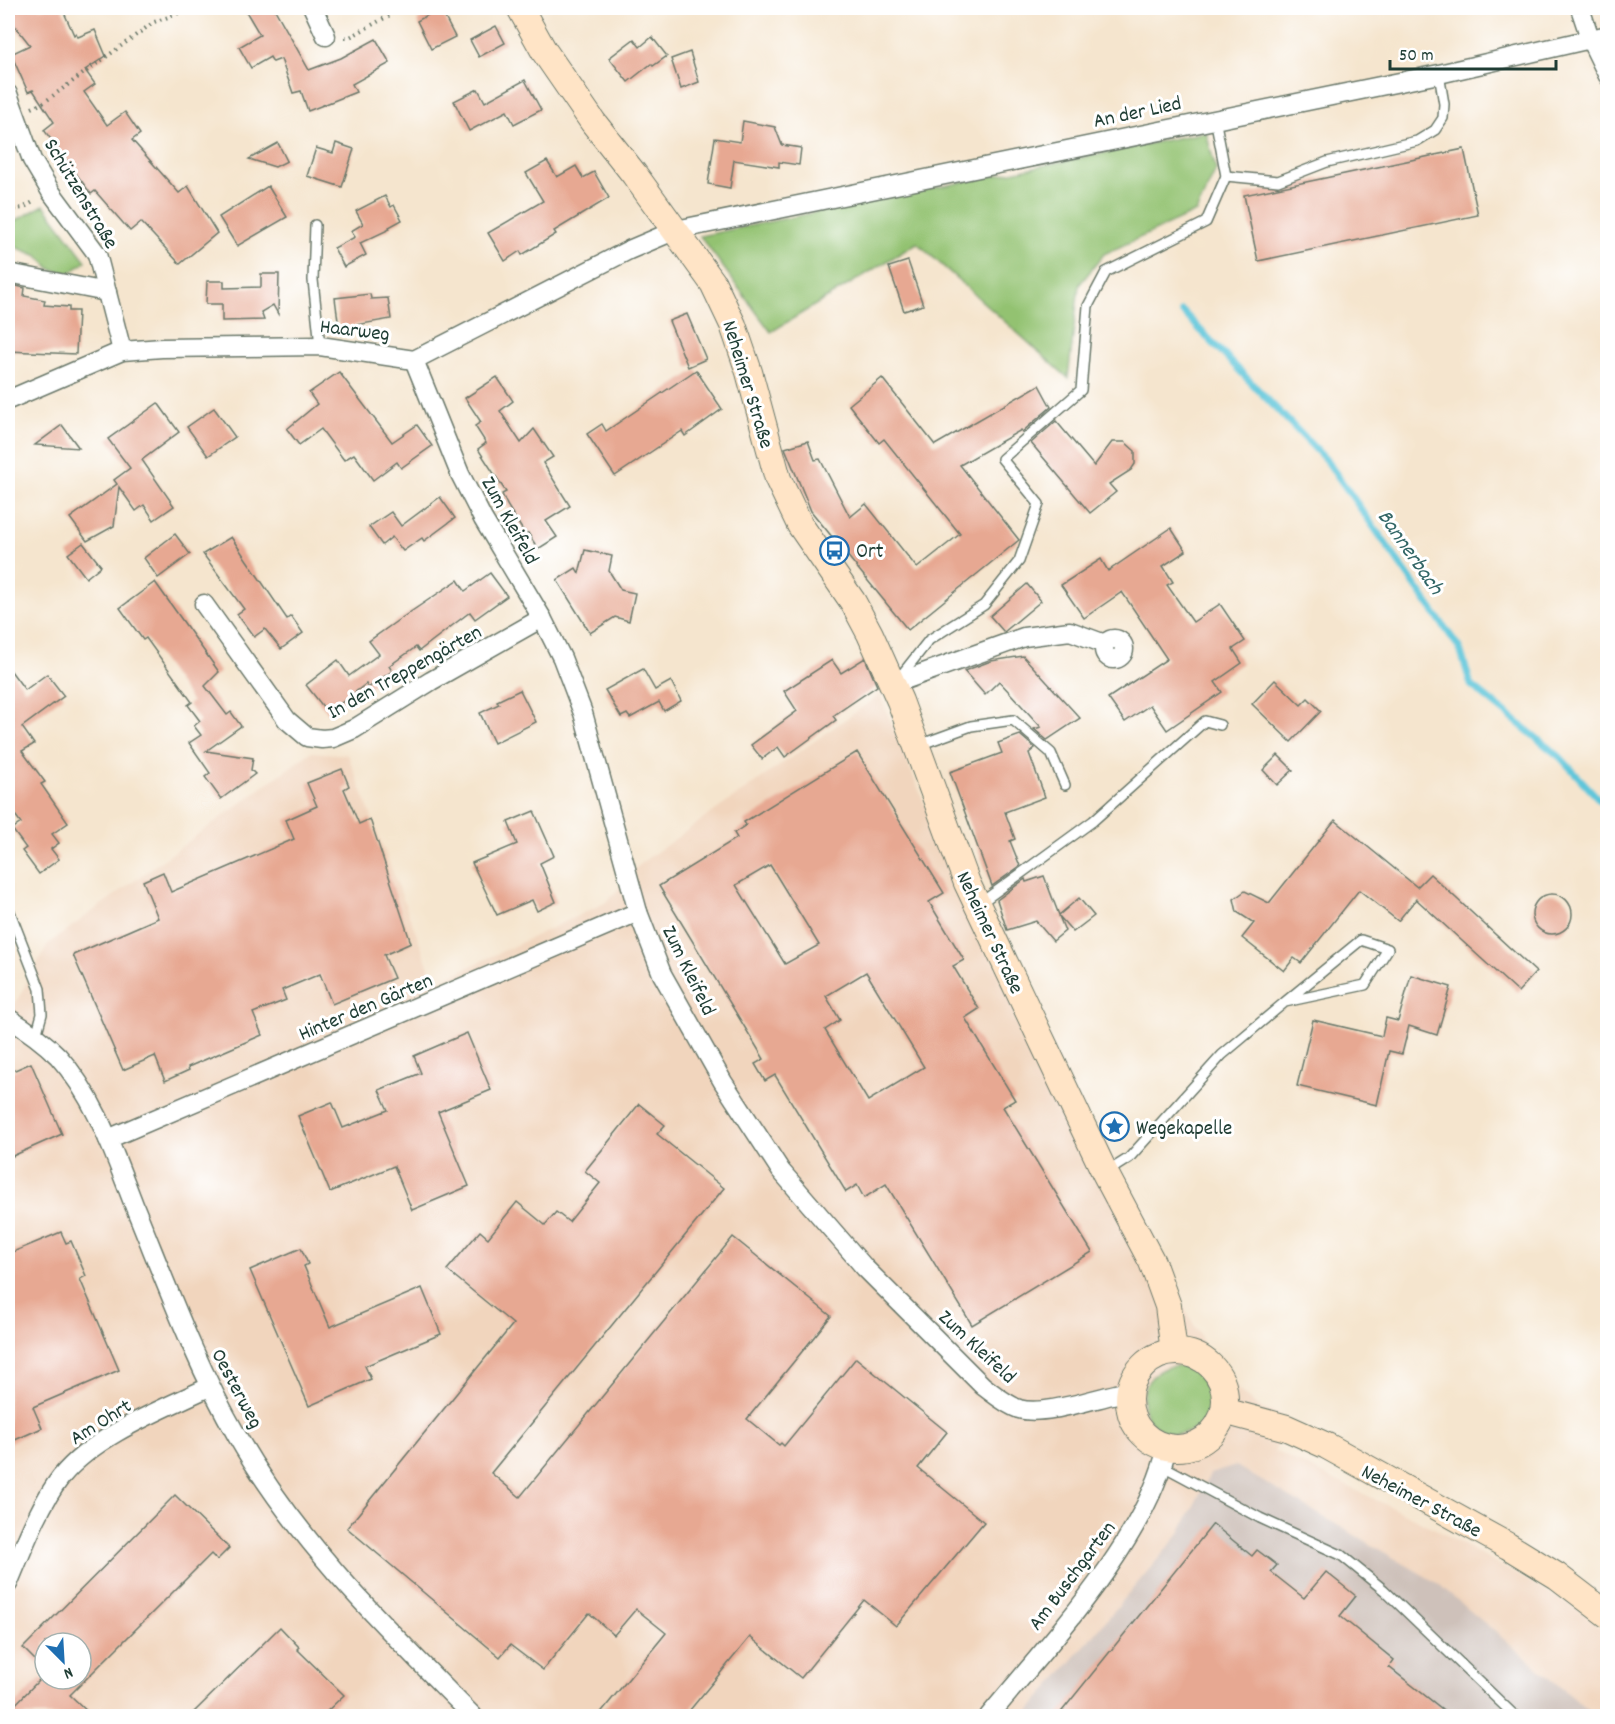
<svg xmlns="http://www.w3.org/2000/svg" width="1615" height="1724" viewBox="0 0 1615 1724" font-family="Dekko,sans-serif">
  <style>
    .built { fill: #f1d5bd; fill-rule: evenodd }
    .industrial { fill: #cec1ba }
    .green { fill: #93c271; stroke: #598052; stroke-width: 1.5 }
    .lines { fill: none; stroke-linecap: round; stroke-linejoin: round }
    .stream { stroke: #5ec6da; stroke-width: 7 }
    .building { fill: #e7a892; fill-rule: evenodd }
    .lane-casing { stroke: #6a786a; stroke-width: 12 }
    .street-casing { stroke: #6a786a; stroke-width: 21 }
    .secondary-casing { stroke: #6a786a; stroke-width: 28 }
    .path { stroke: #6a786a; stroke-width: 4; stroke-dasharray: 1.5 4.5; stroke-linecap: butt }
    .lane { stroke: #fff; stroke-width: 9 }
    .street { stroke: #fff; stroke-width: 18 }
    .secondary { stroke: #ffe4c6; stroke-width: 26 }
    .labels { text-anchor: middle; stroke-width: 6; stroke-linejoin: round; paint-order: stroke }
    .street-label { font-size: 21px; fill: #1f3d34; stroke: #fff }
    .poi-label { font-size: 21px; fill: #1f3d34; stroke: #fff; text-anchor: start }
    .water-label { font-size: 22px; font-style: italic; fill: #326666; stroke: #fff }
  </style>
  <rect width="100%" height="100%" fill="#fff"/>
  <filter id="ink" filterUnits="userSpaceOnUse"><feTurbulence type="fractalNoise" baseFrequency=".0167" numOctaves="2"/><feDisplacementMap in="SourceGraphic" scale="12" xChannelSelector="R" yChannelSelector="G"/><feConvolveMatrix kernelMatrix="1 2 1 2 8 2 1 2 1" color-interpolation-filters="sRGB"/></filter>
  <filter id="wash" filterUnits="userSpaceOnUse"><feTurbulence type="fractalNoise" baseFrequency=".008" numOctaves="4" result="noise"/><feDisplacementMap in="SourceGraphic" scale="24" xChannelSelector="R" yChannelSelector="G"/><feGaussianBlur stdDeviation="1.35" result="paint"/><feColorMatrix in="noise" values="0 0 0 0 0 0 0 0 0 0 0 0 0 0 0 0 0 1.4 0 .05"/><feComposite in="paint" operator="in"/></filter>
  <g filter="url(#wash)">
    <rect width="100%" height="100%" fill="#f5e5ce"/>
    <!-- built -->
    <path class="built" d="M 880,695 L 968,910 L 1105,1173 L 1200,1335 L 1206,1352 L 1228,1370 L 1237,1389 L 1259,1408 L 1287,1418 L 1275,1451 L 1432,1527 L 1583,1612 L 1607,1634 L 1607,1716 L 8,1716 L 8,1017 L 48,944 L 311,752 L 348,755 L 435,983 L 607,902 L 641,863 ZM 45,1643 L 81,1643 L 81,1679 L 45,1679 Z"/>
    <!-- industrial -->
    <path class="industrial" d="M 1236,1466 L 1437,1583 L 1595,1716 L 1025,1716 L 1180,1533 L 1210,1474 Z"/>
    <!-- green -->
    <g class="green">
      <path d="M 1206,132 L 1216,170 L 1196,212 L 1104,254 L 1079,285 L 1068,378 L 917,243 L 771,332 L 700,236 Z"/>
      <path d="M 44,205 L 86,261 L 70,273 L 52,270 L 38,256 L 8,244 L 8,225 Z"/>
      <circle cx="1177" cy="1400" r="34"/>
    </g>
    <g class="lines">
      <!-- stream -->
      <path class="stream" d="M 1182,311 L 1327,461 L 1460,649 L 1471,685 L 1560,757 L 1608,809"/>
    </g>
    <g id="blocks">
      <!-- building -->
      <g class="building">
        <path d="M 8,8 L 62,8 L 74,35 L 76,33 L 78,37 L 95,30 L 106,56 L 85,70 L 95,84 L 84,92 L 107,125 L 125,112 L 140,134 L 132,140 L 179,193 L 188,186 L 217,233 L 180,264 L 141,222 L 130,231 L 95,191 L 91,194 L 44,130 L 54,122 L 33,90 L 28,92 L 11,54 L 30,45 L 8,17 Z"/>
        <path d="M 244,8 L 274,8 L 309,70 L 341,58 L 376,39 L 390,63 L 352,84 L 356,92 L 308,111 L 301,91 L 293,93 L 281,59 L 273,62 L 270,57 L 251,68 L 239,47 L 260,35 Z"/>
        <path d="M 440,8 L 455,37 L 431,49 L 417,21 Z"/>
        <path d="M 496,26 L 505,43 L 479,57 L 470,40 Z"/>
        <path d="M 652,37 L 667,56 L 653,66 L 651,64 L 628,82 L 609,58 L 634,39 L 640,47 Z"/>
        <path d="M 690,52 L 699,82 L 681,89 L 671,59 Z"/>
        <path d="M 525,80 L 541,110 L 514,124 L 507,111 L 469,131 L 454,101 L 478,89 L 485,102 Z"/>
        <path d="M 743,121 L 775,127 L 782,145 L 801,148 L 799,165 L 779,162 L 779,167 L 734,160 L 730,188 L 708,184 L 715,138 L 740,142 Z"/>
        <path d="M 278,143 L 287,161 L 275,167 L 249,159 Z"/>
        <path d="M 336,143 L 354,149 L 342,187 L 307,176 L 316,148 L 333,153 Z"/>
        <path d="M 1464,149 L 1478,215 L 1258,261 L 1244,195 Z"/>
        <path d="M 547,161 L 557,177 L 576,166 L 583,178 L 594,172 L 609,198 L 554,231 L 556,234 L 522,255 L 520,251 L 505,261 L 488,233 L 543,201 L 526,173 Z"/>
        <path d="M 268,186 L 287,217 L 237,246 L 219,217 Z"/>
        <path d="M 385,196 L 391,207 L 394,205 L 402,220 L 389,227 L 390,229 L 360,243 L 366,255 L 344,267 L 334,248 L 355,237 L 351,231 L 363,224 L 356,211 Z"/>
        <path d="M 908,261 L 923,305 L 904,311 L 889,267 Z"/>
        <path d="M 261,274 L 279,274 L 278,314 L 273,305 L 261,312 L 264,320 L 222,321 L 222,304 L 206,304 L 207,281 L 224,281 L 224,288 L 261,287 Z"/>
        <path d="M 8,284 L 25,288 L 24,296 L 45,300 L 44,305 L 69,307 L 69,311 L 78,311 L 76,354 L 8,351 Z"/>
        <path d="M 370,294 L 371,299 L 388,298 L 391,319 L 339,328 L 335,298 Z"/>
        <path d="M 687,314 L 706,359 L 688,367 L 669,321 Z"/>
        <path d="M 696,370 L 722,409 L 685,436 L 682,431 L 615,476 L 587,434 L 602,424 L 606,431 Z"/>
        <path d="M 339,372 L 392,442 L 417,425 L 432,446 L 401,468 L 397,462 L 373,480 L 354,454 L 344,460 L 321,429 L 299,445 L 287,429 L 317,404 L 309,393 Z"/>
        <path d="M 497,377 L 513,401 L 500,411 L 521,443 L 534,429 L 553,457 L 543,463 L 570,506 L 546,521 L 557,537 L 538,549 L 528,533 L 525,534 L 507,505 L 502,494 L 506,492 L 478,449 L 486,443 L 475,426 L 481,422 L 465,398 Z"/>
        <path d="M 882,378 L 935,445 L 1039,385 L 1051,407 L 1022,432 L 1021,430 L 960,465 L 1019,540 L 908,630 L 811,511 L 785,448 L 808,441 L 815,460 L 820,459 L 850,517 L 866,504 L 917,568 L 960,534 L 884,439 L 879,443 L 849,405 Z"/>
        <path d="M 158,403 L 179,432 L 142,460 L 174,506 L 154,520 L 144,505 L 136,511 L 119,487 L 114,526 L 87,541 L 70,518 L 117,484 L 114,480 L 130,468 L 108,439 Z"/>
        <path d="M 214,408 L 235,437 L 208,456 L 187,427 Z"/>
        <path d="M 1056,421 L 1094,466 L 1112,442 L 1125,442 L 1135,451 L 1135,464 L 1131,470 L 1109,484 L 1116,492 L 1090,513 L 1031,443 Z"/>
        <path d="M 62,425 L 79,448 L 35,445 Z"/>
        <path d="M 440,497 L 455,518 L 424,541 L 422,538 L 403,551 L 392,537 L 382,545 L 369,527 L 391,512 L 401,526 Z"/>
        <path d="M 1171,528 L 1186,551 L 1163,566 L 1173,582 L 1167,585 L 1193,622 L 1220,604 L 1245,641 L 1233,649 L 1242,663 L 1215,682 L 1222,692 L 1167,730 L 1150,705 L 1125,722 L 1108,698 L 1167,659 L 1122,592 L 1084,618 L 1061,585 L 1101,559 L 1108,571 Z"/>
        <path d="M 175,534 L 190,554 L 158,578 L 144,558 Z"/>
        <path d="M 231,537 L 287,619 L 291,616 L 303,633 L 281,649 L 265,629 L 254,637 L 237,614 L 244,609 L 203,554 Z"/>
        <path d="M 83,543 L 101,566 L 86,578 L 68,554 Z"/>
        <path d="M 585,550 L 612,556 L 609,571 L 621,590 L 635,593 L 629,621 L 615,617 L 590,633 L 557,580 L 576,568 L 579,573 Z"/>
        <path d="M 490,573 L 507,596 L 475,619 L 470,612 L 419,651 L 416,647 L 389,666 L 392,671 L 368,688 L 366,684 L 328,713 L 306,685 L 338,660 L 349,676 L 379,654 L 369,641 L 397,621 L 458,580 L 465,591 Z"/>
        <path d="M 155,582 L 219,672 L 205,686 L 227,715 L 231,712 L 241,726 L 206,751 L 253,758 L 251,770 L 255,774 L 221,799 L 205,777 L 210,773 L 189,743 L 201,735 L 194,726 L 200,721 L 188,705 L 192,702 L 146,638 L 143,640 L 120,608 Z"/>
        <path d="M 1027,584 L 1041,601 L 1004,632 L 990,616 Z"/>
        <path d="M 1023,656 L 1080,718 L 1047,740 L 1034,729 L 1041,727 L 999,681 L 985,695 L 964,671 L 991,661 Z"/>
        <path d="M 865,658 L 877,686 L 833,716 L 836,720 L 785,757 L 778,747 L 762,759 L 751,745 L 797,711 L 784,691 L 832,660 L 841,673 Z"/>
        <path d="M 8,667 L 25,690 L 47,674 L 64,696 L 22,727 L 34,744 L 22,751 L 45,782 L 41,784 L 68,823 L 52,834 L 59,843 L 51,849 L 59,859 L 39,874 L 22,851 L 26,848 L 12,829 L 21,823 L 8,805 Z"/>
        <path d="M 643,669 L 655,690 L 671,681 L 681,701 L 664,711 L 659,702 L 630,718 L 627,714 L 621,717 L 605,690 Z"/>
        <path d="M 1275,680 L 1301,705 L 1308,698 L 1321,711 L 1291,742 L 1252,704 Z"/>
        <path d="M 520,690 L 536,722 L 494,743 L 480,713 L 499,704 L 497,701 Z"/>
        <path d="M 1020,735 L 1035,748 L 1029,753 L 1045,797 L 1005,812 L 1015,839 L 1010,841 L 1020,866 L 992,886 L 950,772 L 1002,753 L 998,743 Z"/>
        <path d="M 857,752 L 944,893 L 929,902 L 964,960 L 953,966 L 979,1009 L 965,1018 L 1015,1100 L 1003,1107 L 1092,1252 L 972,1325 L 886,1184 L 864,1198 L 857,1185 L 846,1192 L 775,1075 L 765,1081 L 755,1064 L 764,1059 L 659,886 L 737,838 L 734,833 L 746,825 L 744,822 ZM 770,865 L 819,945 L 785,964 L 736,885 ZM 866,972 L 924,1067 L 868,1101 L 825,1030 L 840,1020 L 826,996 Z"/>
        <path d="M 1278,755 L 1293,770 L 1277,785 L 1263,770 Z"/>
        <path d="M 342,769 L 349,786 L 344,789 L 359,824 L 370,819 L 411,943 L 384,955 L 394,978 L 332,1004 L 320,974 L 282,990 L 286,1000 L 253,1013 L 262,1035 L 188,1067 L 189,1070 L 165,1081 L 155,1056 L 123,1070 L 73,955 L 158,918 L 143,881 L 163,872 L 171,892 L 294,839 L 286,820 L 317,806 L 307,783 Z"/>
        <path d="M 534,811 L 554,856 L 540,863 L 556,902 L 537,911 L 532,900 L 497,915 L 472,863 L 517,844 L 508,822 Z"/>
        <path d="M 1335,820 L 1417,887 L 1430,874 L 1536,972 L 1518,992 L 1416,899 L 1398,921 L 1359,890 L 1301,963 L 1294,958 L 1284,971 L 1242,938 L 1254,923 L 1237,912 L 1234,899 L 1245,891 L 1269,903 Z"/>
        <path d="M 1044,876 L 1059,915 L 1079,898 L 1094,916 L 1073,932 L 1059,916 L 1065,931 L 1053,941 L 1036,921 L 1007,930 L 997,900 L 1025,879 L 1026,882 Z"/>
        <circle cx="1552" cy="914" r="20"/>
        <path d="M 1411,975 L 1451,987 L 1437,1035 L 1409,1026 L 1402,1054 L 1389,1051 L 1377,1105 L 1297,1086 L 1313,1020 L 1382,1036 L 1386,1018 L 1398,1021 Z"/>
        <path d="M 467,1033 L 491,1090 L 438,1112 L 469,1186 L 412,1210 L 394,1166 L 330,1192 L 298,1116 L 332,1102 L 343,1128 L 388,1110 L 379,1090 L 421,1073 L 414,1056 Z"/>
        <path d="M 31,1063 L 62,1134 L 8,1158 L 8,1073 Z"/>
        <path d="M 639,1104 L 665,1125 L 657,1134 L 724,1188 L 491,1473 L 520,1497 L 733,1237 L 831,1316 L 747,1419 L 779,1445 L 781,1443 L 784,1446 L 856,1358 L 947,1432 L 918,1468 L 984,1522 L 896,1626 L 864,1600 L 801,1678 L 750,1637 L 685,1716 L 598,1716 L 666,1633 L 636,1609 L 614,1635 L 589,1613 L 543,1670 L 510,1645 L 500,1657 L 347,1528 L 513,1324 L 447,1270 L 480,1231 L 488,1238 L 517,1202 L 545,1225 L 556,1212 L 569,1222 L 600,1183 L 585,1171 Z"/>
        <path d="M 61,1232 L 66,1243 L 71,1241 L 86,1276 L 80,1279 L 119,1370 L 33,1407 L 42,1428 L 8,1443 L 8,1254 Z"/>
        <path d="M 301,1248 L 308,1264 L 304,1266 L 330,1327 L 422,1288 L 441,1334 L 365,1366 L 371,1379 L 309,1406 L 250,1270 Z"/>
        <path d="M 175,1495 L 229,1548 L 217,1560 L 211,1554 L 70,1695 L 92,1716 L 8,1716 L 8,1712 L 40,1679 L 81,1679 L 81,1643 L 45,1643 L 45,1670 L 23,1648 Z"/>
        <path d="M 1213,1524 L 1252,1556 L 1257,1550 L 1277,1565 L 1271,1572 L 1304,1598 L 1326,1572 L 1356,1596 L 1340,1616 L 1394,1660 L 1389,1667 L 1451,1716 L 1058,1716 Z"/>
        <path d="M 280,1627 L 299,1647 L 297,1649 L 344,1695 L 322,1716 L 190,1716 Z"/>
      </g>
    </g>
  </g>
  <g filter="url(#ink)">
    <use href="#blocks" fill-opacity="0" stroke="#6a786a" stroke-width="1.5"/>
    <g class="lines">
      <defs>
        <g id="lane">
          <path d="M 1226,176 L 1278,181 L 1327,162 L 1417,141 L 1435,130 L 1443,118 L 1444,104 L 1439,74"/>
          <path d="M 315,225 L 313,280 L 320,346"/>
          <path d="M 899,678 L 929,640 L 984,605 L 1019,561 L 1039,504 L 1002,459 L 1081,390 L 1088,306 L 1106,272 L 1206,222 L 1226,176 L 1215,118"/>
          <path d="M 919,745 L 971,726 L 1013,720 L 1051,753 L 1065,785"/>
          <path d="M 979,904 L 1093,821 L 1205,721 L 1220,725"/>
          <path d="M 8,907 L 40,989 L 42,1014 L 36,1036"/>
          <path d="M 1107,1172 L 1129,1158 L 1222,1055 L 1285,1002 L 1365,985 L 1388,949 L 1361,940 L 1285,1002"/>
          <path d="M 1163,1466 L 1260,1518 L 1341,1555 L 1384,1590 L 1515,1716"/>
        </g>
        <g id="street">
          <path d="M 313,8 L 326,36"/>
          <path d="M 1580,8 L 1591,41 L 1608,76"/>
          <path d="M 8,94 L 32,160 L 51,192 L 97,254 L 122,351"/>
          <path d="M 8,273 L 107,292"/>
          <path d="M 414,360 L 460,474 L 483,519 L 542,618 L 562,658 L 583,713 L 638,912 L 662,974 L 723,1082 L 781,1171 L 865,1268 L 983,1386 C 994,1394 1005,1404 1019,1409 C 1045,1417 1100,1396 1130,1391"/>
          <path d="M 8,400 L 122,351 L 162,348 L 320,346 L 414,360 L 629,250 L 676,230 L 1439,74 L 1608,35"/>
          <path d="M 204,604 L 287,720 L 307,737 L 322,739 L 333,738 L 354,729 L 431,681 L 542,618"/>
          <circle cx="1114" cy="649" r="10"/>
          <path d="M 893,684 L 1024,637 L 1070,631 L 1105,644"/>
          <path d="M 8,1018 C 26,1029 43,1041 58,1056 C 96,1098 114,1154 134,1205 C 166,1283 195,1363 237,1436 C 299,1544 387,1629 473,1716"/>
          <path d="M 108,1139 L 638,912"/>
          <path d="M 8,1584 C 22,1551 39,1505 61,1477 C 95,1435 161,1410 209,1387"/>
          <path d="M 989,1716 C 1050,1642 1146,1541 1167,1447"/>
        </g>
        <g id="secondary">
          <path d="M 520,8 L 544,51 L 593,122 L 634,174 L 713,283 L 733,325 L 749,372 L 778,479 L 800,525 L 853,602 L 870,634 L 900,701 L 967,883 L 1105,1173 L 1152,1262 L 1168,1306 L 1174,1352"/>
          <circle cx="1177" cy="1400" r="48"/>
          <path d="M 1224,1411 L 1287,1428 L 1327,1446 L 1508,1546 L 1557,1576 L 1608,1615"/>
        </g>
      </defs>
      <!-- lane casing -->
      <use href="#lane" class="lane-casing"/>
      <!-- street casing -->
      <use href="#street" class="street-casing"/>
      <!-- secondary casing -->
      <use href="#secondary" class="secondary-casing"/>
      <!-- path -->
      <g class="path">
        <path d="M 345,37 L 350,37 L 403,8"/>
        <path d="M 32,108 L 43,103 L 154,22 L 193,8"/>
        <path d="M 8,210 L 23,208 L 35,201"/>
      </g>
      <!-- lane -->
      <use href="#lane" class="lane"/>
      <!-- street -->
      <use href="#street" class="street"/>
      <!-- secondary -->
      <use href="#secondary" class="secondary"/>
    </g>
  </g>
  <!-- icons -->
  <defs>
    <symbol id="bus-ring" viewBox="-11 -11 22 22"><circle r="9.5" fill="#fff" stroke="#1f6fb2" stroke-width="1.5"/><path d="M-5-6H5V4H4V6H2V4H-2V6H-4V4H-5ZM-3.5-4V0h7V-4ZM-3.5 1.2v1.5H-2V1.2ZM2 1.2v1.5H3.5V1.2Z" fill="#1f6fb2"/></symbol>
    <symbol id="sight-ring" viewBox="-11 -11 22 22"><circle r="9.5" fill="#fff" stroke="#1f6fb2" stroke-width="1.5"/><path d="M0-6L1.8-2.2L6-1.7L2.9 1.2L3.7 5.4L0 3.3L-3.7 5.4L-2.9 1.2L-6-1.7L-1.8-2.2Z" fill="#1f6fb2"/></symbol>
  </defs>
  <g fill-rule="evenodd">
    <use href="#bus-ring" x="818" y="534" width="33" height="33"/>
    <use href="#sight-ring" x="1098" y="1110" width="33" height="33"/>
  </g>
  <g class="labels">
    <!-- street labels -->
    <g class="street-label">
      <text transform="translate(1137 111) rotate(-12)" y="7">An der Lied</text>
      <text transform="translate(82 193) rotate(59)" y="7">Schützenstraße</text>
      <text transform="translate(355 329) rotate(7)" y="7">Haarweg</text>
      <text transform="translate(749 384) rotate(73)" y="7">Neheimer Straße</text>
      <text transform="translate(511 520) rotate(61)" y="7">Zum Kleifeld</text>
      <text transform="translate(404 671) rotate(-29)" y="7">In den Treppengärten</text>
      <text transform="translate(991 932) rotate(65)" y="7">Neheimer Straße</text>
      <text transform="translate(690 970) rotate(64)" y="7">Zum Kleifeld</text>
      <text transform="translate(365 1006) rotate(-23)" y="7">Hinter den Gärten</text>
      <text transform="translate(978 1346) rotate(43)" y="7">Zum Kleifeld</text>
      <text transform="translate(238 1388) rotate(62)" y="7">Oesterweg</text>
      <text transform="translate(100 1421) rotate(-32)" y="7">Am Ohrt</text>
      <text transform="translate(1422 1500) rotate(28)" y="7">Neheimer Straße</text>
      <text transform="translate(1071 1575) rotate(-53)" y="7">Am Buschgarten</text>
    </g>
    <!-- poi labels -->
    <g class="poi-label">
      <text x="856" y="557">Ort</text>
      <text x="1136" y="1134">Wegekapelle</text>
    </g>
    <!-- water labels -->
    <g class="water-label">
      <text transform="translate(1412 551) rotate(55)" y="8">Bannerbach</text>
    </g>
  </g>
  <!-- margin -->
  <rect width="1615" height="1724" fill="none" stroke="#fff" stroke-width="30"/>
  <!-- north arrow -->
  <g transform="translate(63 1661) rotate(156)"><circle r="28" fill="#ffffff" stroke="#a5b1ae" stroke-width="1.5"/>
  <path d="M0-4.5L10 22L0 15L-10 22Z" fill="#1f6fb2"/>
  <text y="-9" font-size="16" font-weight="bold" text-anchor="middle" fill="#1f3d34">N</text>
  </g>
  <!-- scale -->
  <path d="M1390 60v9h166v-9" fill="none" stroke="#1f3d34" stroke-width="3"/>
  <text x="1399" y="60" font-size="18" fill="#1f3d34" stroke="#ffffff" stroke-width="4.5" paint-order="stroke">50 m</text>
</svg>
